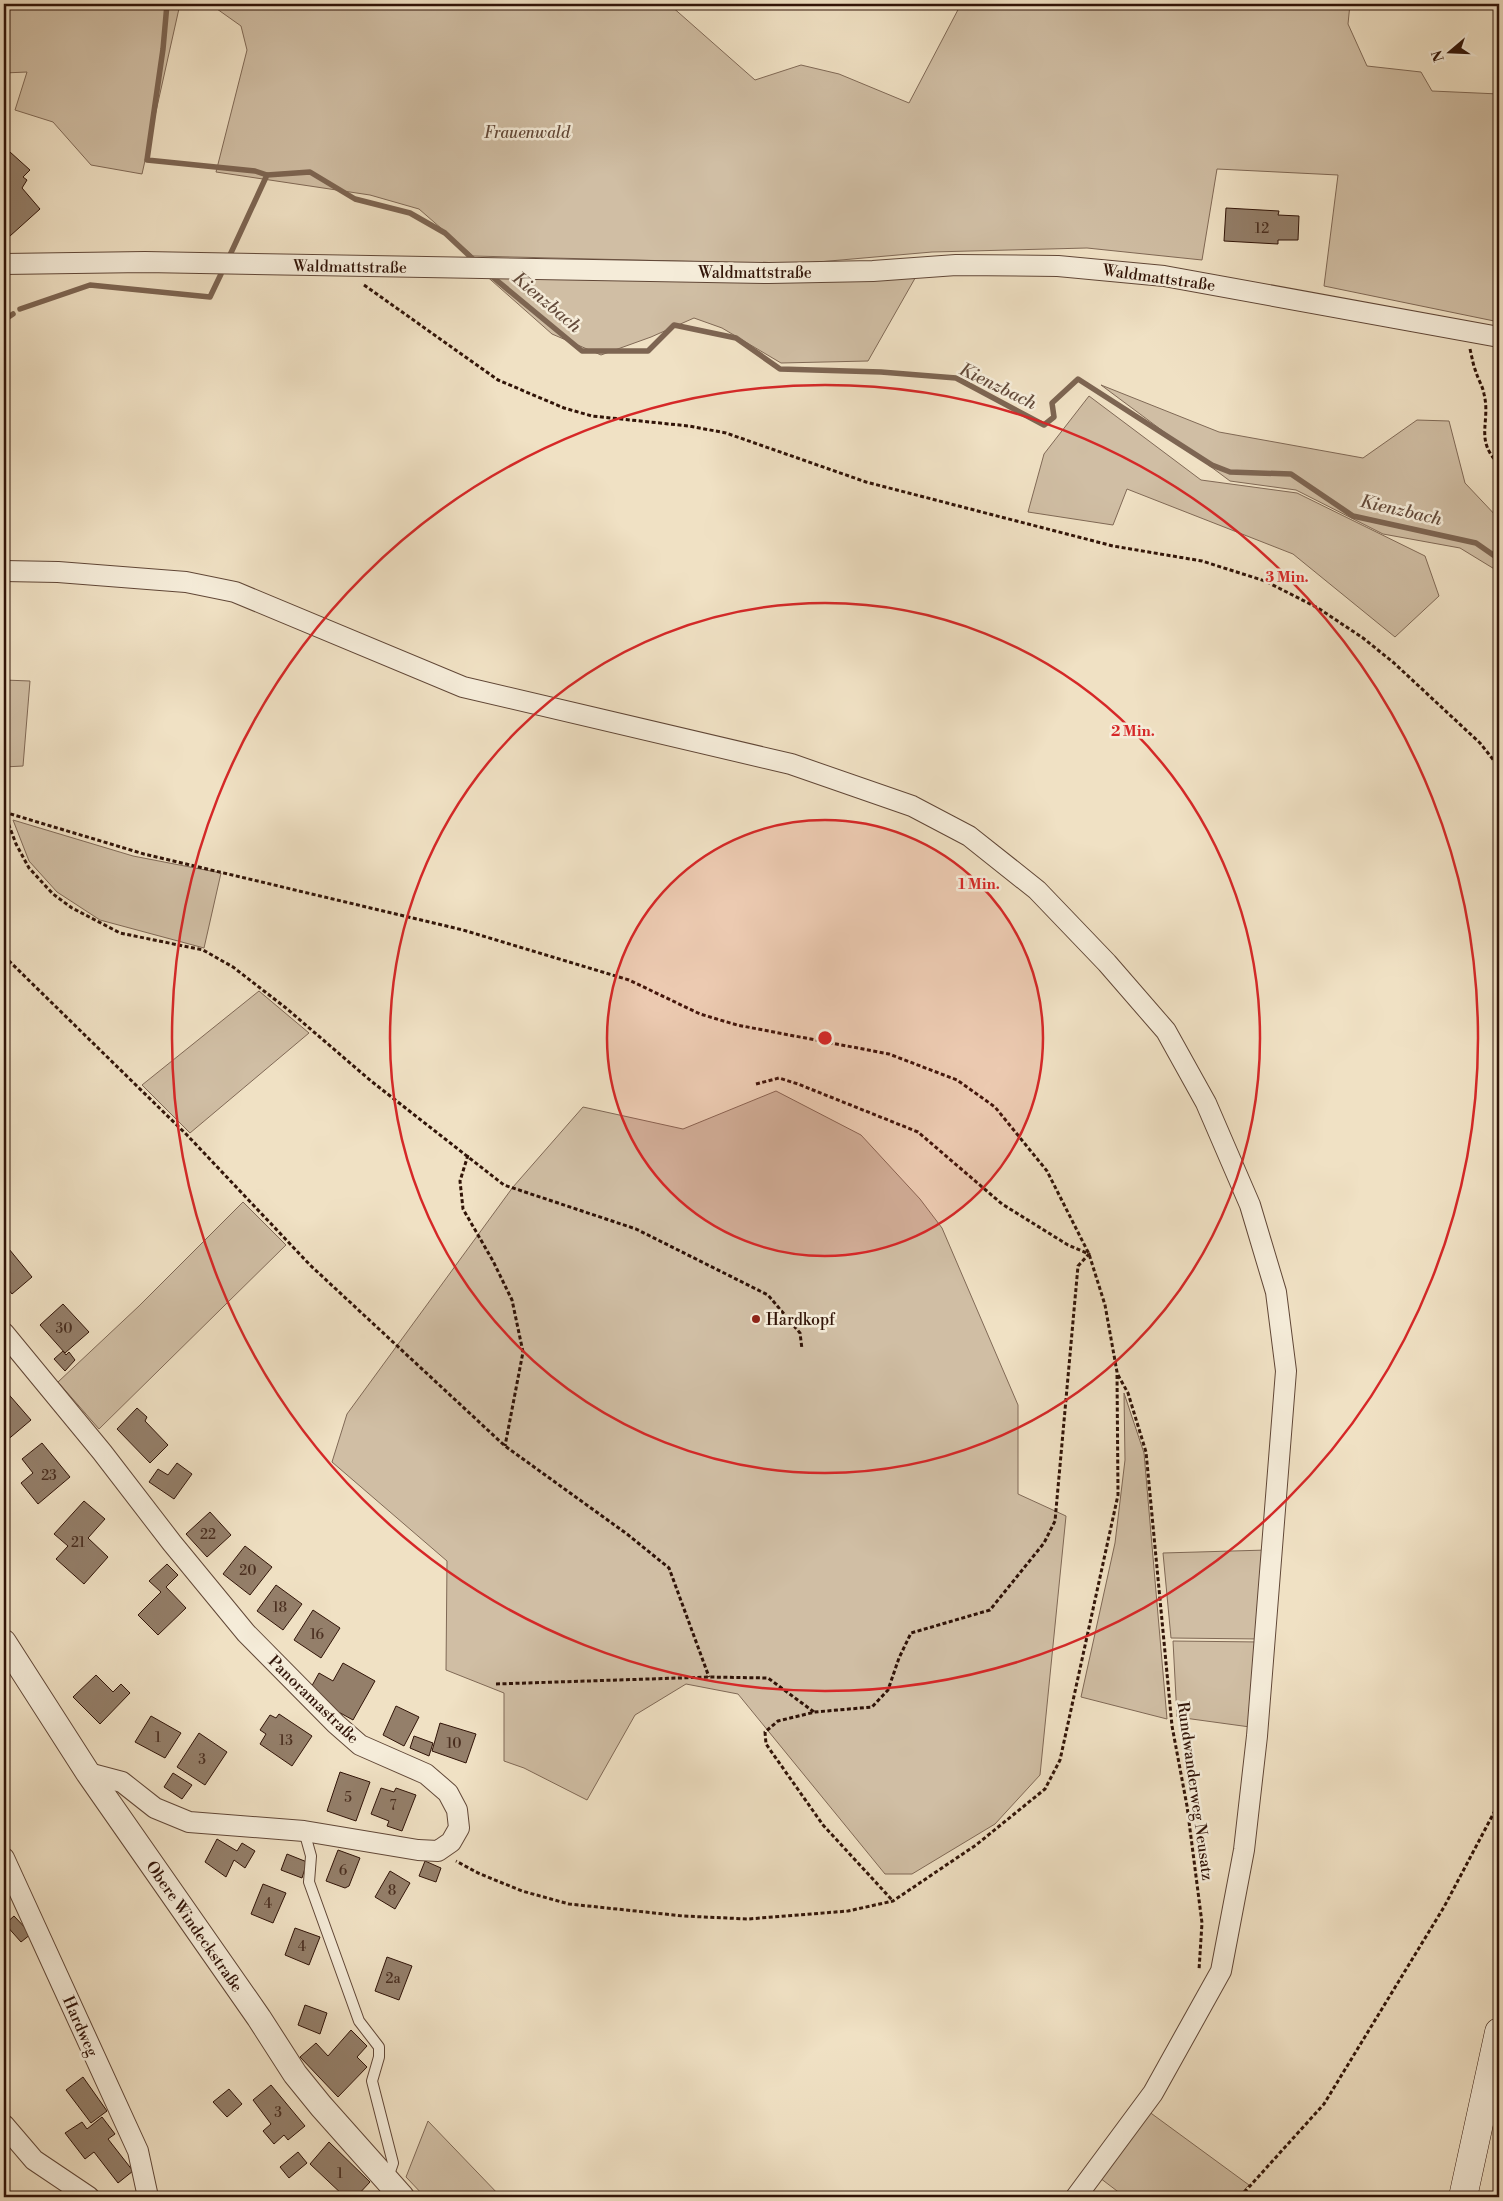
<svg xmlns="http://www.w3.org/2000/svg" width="1503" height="2201" viewBox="0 0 1503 2201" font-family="'Libre Bodoni',serif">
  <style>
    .green { fill: #d0bea4; stroke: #806956 }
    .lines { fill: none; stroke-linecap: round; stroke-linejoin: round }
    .stream { stroke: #7d6552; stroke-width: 5.5 }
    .building { fill: #947f6a; stroke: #311408 }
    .service-casing { stroke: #614737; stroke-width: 12 }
    .minor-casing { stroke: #614737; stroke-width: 22 }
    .tertiary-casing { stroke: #614737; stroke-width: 26 }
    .secondary-casing { stroke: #311408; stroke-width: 29 }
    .path { stroke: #311408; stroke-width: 3; stroke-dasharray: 4 2.5; stroke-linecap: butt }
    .service { stroke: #f5ecd9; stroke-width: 10 }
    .minor { stroke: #f5ecd9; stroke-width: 20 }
    .tertiary { stroke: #f5ecd9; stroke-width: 24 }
    .secondary { stroke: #f5ecd9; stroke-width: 28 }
    .ring { fill: none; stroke: #d62828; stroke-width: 2.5 }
    .poi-dot { fill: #8f2418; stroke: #f5ecd9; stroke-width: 2 }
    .labels { text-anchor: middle; stroke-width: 5; stroke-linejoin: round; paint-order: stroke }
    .number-label { font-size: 14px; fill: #4a2f20 }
    .park-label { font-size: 16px; font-style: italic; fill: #614737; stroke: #f5ecd9 }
    .street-label { font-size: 16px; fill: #311408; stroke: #f5ecd9 }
    .poi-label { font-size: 16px; fill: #311408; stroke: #f5ecd9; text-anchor: start }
    .water-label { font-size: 18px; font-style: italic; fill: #634a3a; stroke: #f5ecd9 }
    .centre { fill: #d62828; stroke: #f5ecd9; stroke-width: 2.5 }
    .ring-label { font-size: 15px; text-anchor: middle; font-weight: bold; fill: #d62828; stroke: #f5ecd9; stroke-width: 5; stroke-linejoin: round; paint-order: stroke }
  </style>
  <rect width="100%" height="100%" fill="#f0e1c4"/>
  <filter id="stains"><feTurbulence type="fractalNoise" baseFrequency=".004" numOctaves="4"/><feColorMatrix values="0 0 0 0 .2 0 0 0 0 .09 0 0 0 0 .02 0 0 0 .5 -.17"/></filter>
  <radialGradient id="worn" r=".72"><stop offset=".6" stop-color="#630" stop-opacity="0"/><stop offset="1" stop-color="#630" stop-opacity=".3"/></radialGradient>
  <!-- green -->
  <g class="green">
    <path d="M 4,4 L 180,4 L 142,174 L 91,165 L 53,122 L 15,110 L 27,72 L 4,73 Z"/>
    <path d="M 210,4 L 671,4 L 670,5 L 755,80 L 801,65 L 839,74 L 909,103 L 961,4 L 1350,4 L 1348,24 L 1367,66 L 1421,72 L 1432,91 L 1499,94 L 1499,322 L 1324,286 L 1338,175 L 1217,169 L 1202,260 L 1087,248 L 932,252 L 795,264 L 473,256 L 419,209 L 370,195 L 216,172 L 247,50 L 241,26 Z"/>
    <path d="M 483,273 L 918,273 L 868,361 L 781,363 L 722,328 L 694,318 L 651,337 L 601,355 L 552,334 Z"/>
    <path d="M 1101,385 L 1219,432 L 1363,458 L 1417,420 L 1449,421 L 1465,483 L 1499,519 L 1499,581 L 1496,570 L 1460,548 L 1383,534 L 1296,490 L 1230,481 Z"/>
    <path d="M 1089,396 L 1201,480 L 1297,493 L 1425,556 L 1439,596 L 1395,637 L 1293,554 L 1127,489 L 1113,525 L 1028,512 L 1044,454 Z"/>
    <path d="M 4,680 L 30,681 L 23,766 L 4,767 Z"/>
    <path d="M 13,820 L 133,856 L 221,873 L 204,948 L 100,920 L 57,892 L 29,861 Z"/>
    <path d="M 259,991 L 309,1033 L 190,1133 L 142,1085 Z"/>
    <path d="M 776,1091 L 861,1135 L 920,1199 L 942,1228 L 1018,1405 L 1018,1494 L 1066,1516 L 1040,1775 L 995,1824 L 912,1874 L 885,1874 L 738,1694 L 686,1684 L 635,1715 L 587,1800 L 524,1768 L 504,1761 L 504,1693 L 446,1670 L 447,1561 L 332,1462 L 347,1414 L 513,1187 L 583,1107 L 683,1129 Z"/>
    <path d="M 243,1202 L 286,1245 L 99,1429 L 58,1382 L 139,1306 Z"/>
    <path d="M 1124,1393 L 1144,1453 L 1167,1719 L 1081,1697 L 1115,1543 L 1125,1460 Z"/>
    <path d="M 1267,1550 L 1261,1639 L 1171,1638 L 1163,1553 Z"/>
    <path d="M 1173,1641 L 1260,1642 L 1250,1727 L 1177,1717 Z"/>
    <path d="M 1148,2111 L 1249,2185 L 1237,2197 L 1125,2197 L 1100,2178 Z"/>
    <path d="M 428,2121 L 501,2197 L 425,2197 L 406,2177 Z"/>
  </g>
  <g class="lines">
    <!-- stream -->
    <g class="stream">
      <path d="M 167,4 L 163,49 L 147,160 L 255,171 L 267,175"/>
      <path d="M 230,255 L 267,175 L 310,172 L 355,199 L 410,213 L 445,233 L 475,261"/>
      <path d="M 489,274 L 582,351 L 648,351 L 674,325 L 736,338 L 780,369 L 881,372 L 956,378 L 1044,425 L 1054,417 L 1052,403 L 1078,379 L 1212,465 L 1230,472 L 1291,474 L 1353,516 L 1476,543 L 1499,559"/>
      <path d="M 20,309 L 90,285 L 210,297 L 221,274"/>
      <path d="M 4,320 L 13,314"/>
    </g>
  </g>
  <!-- building -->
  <g class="building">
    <path d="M 10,152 L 30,170 L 23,177 L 27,180 L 22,188 L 40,209 L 10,236 L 4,229 L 4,174 L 9,167 L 4,159 Z"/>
    <path d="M 1226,208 L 1279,211 L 1278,215 L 1299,216 L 1298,240 L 1278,240 L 1278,244 L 1224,241 Z"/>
    <path d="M 9,1249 L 32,1277 L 12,1294 L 4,1284 L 4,1254 Z"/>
    <path d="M 63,1304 L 89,1332 L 65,1353 L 40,1325 Z"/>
    <path d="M 63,1351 L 66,1355 L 69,1352 L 75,1360 L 65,1371 L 54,1359 Z"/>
    <path d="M 4,1389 L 31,1420 L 5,1442 L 4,1441 Z"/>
    <path d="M 137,1408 L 147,1417 L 145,1421 L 168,1445 L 150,1463 L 117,1429 Z"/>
    <path d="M 42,1443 L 70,1477 L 38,1504 L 21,1483 L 33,1473 L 22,1459 Z"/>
    <path d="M 177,1463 L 192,1474 L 174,1499 L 149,1482 L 158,1469 L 168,1475 Z"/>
    <path d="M 84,1501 L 105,1519 L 88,1538 L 108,1557 L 84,1584 L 56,1559 L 68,1546 L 54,1534 Z"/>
    <path d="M 210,1512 L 231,1535 L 207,1557 L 186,1534 Z"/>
    <path d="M 245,1546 L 272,1567 L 250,1595 L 223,1574 Z"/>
    <path d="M 167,1564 L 178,1575 L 166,1587 L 186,1608 L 158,1635 L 138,1615 L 161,1592 L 149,1581 Z"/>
    <path d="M 276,1585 L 302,1604 L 283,1630 L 257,1611 Z"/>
    <path d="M 313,1610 L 340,1628 L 321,1658 L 294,1640 Z"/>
    <path d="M 343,1663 L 375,1681 L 353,1720 L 324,1704 L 309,1691 L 319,1673 L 333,1681 Z"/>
    <path d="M 96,1675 L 113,1692 L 121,1684 L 130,1693 L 100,1724 L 73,1697 Z"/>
    <path d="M 396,1706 L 419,1717 L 404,1746 L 383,1735 Z"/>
    <path d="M 279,1714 L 312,1736 L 292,1766 L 260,1744 L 266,1734 L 260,1730 L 270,1715 L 276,1718 Z"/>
    <path d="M 151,1716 L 181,1733 L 165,1758 L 135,1742 Z"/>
    <path d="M 440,1723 L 476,1734 L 466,1763 L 432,1751 Z"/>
    <path d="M 199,1733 L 227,1752 L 205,1785 L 177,1767 Z"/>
    <path d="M 414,1736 L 433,1743 L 429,1756 L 410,1748 Z"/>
    <path d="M 340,1772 L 370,1782 L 356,1821 L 327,1811 Z"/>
    <path d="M 173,1773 L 192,1785 L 182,1799 L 164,1787 Z"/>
    <path d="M 381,1788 L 394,1792 L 396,1788 L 416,1795 L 402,1831 L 387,1826 L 389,1821 L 371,1814 Z"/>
    <path d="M 217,1839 L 237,1851 L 242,1843 L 255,1851 L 245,1868 L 234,1860 L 226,1877 L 205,1862 Z"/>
    <path d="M 338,1850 L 360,1858 L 349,1886 L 345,1888 L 326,1881 Z"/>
    <path d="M 287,1854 L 307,1862 L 302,1878 L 281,1870 Z"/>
    <path d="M 425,1861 L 441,1868 L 436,1882 L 419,1876 Z"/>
    <path d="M 390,1871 L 410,1883 L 395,1909 L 375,1897 Z"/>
    <path d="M 263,1884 L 286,1893 L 273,1923 L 251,1914 Z"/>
    <path d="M 14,1916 L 31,1934 L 21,1942 L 5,1924 Z"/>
    <path d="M 295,1928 L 320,1937 L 309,1965 L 285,1955 Z"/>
    <path d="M 387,1957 L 412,1966 L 399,2000 L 375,1991 Z"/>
    <path d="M 305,2005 L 327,2013 L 320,2034 L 298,2025 Z"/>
    <path d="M 351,2030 L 367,2046 L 357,2057 L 367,2067 L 338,2097 L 300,2057 L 316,2043 L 328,2056 Z"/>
    <path d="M 83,2077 L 107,2111 L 91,2123 L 66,2090 Z"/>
    <path d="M 271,2085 L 305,2126 L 288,2140 L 284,2135 L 274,2144 L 263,2131 L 271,2124 L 253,2100 Z"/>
    <path d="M 229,2089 L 242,2104 L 227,2117 L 213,2102 Z"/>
    <path d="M 102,2117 L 115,2134 L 108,2139 L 133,2171 L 118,2183 L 94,2152 L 85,2159 L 65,2133 L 82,2122 L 87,2129 Z"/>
    <path d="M 329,2142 L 370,2182 L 356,2197 L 345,2197 L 310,2164 Z"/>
    <path d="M 298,2152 L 307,2163 L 289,2178 L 280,2167 Z"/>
  </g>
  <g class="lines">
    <defs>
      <path id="service" d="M 304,1831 L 311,1856 L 309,1882 L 359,2021 L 379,2047 L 379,2057 L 372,2081 L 393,2163 L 387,2180"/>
      <g id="minor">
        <path d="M 4,264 L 145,262 L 769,273 L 873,271 L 956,265 L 1058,266 L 1164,276 L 1499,337"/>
        <path d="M 4,571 L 58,572 L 186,582 L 235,592 L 463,687 L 791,764 L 912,806 L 969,836 L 1037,890 L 1107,963 L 1166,1031 L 1206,1103 L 1250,1205 L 1276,1292 L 1286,1371 L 1257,1736 L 1244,1850 L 1221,1971 L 1153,2093 L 1076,2197"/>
        <path d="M 4,1333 L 102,1452 L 172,1543 L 246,1633 L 336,1724 L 360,1745 L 426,1774 L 448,1793 L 457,1810 L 459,1828 L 451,1842 L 438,1851 L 418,1850 L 304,1831 L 189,1822 L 155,1808 L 122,1782 L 88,1773"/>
        <path d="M 4,1858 L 138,2151 L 148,2197"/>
        <path d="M 4,2125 L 34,2160 L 89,2197"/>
      </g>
      <path id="tertiary" d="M 4,1642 L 88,1773 L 259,2018 L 295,2074 L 321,2106 L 402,2197"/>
      <path id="secondary" d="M 1463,2197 L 1499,2032"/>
    </defs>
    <!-- service casing -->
    <use href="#service" class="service-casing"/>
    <!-- minor casing -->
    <use href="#minor" class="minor-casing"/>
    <!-- tertiary casing -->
    <use href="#tertiary" class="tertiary-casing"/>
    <!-- secondary casing -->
    <use href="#secondary" class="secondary-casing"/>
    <!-- path -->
    <g class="path">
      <path d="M 585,4 L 611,6 L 631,4"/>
      <path d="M 364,285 L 498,380 L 564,408 L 592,416 L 689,426 L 726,433 L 866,482 L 1113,546 L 1202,561 L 1265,581 L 1318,608 L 1363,638 L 1394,663 L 1480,743 L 1499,767"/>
      <path d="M 1470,349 C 1472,357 1473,365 1476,372 C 1478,379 1483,387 1484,394 C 1491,422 1474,440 1499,464"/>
      <path d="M 4,812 L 144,854 L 463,930 L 629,980 L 700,1014 L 737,1025 L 889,1054 L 957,1080 L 995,1107 L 1047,1171 L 1089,1254 L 1105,1305 L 1117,1372 L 1118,1495 L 1060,1760 L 1045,1789 L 976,1845 L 893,1901 L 848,1911 L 748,1919 L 683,1916 L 569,1904 L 522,1891 L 478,1873 L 456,1861"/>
      <path d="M 4,812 L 16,844 L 29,868 L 53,894 L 72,908 L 120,933 L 203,950 L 233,967 L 286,1008 L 371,1081 L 504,1185 L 636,1229 L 768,1295 L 800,1333 L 802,1349"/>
      <path d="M 4,956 L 187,1135 L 310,1265 L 505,1446 L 627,1534 L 669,1568 L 709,1677"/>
      <path d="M 756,1084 L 779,1078 L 798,1084 L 918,1132 L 1002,1204 L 1068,1245 L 1089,1254 L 1078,1266 L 1055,1521 L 1044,1543 L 990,1610 L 911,1633 L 899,1658 L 888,1690 L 872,1707 L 815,1712 L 778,1721 L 765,1732 L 766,1744 L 823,1825 L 893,1901"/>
      <path d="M 468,1155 L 460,1181 L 463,1209 L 493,1261 L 512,1300 L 523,1352 L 505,1446"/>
      <path d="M 1118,1375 L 1128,1393 L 1146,1452 L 1172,1726 L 1187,1806 L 1202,1923 L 1199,1970"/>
      <path d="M 496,1684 L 709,1677 L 768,1678 L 814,1712"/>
      <path d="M 1240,2197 L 1324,2104 L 1444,1907 L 1499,1803"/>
    </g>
    <!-- service -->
    <use href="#service" class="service"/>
    <!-- minor -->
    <use href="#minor" class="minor"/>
    <!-- tertiary -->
    <use href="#tertiary" class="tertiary"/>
    <!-- secondary -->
    <use href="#secondary" class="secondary"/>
  </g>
  <!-- distance rings -->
  <circle cx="825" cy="1038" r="218" fill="#d62828" fill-opacity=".12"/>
  <g class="ring">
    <circle cx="825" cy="1038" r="218"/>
    <circle cx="825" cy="1038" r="435"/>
    <circle cx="825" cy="1038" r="653"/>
  </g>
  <!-- markers -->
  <circle class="poi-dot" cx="756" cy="1319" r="5"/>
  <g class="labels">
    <!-- number labels -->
    <g class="number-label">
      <text x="1262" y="233">12</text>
      <text x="64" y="1333">30</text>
      <text x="49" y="1480">23</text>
      <text x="208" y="1539">22</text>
      <text x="78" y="1547">21</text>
      <text x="248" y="1575">20</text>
      <text x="280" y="1612">18</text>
      <text x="317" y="1639">16</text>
      <text x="158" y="1742">1</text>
      <text x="286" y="1745">13</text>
      <text x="454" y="1748">10</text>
      <text x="202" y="1764">3</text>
      <text x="348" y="1802">5</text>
      <text x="393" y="1810">7</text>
      <text x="343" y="1875">6</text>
      <text x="392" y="1895">8</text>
      <text x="268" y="1908">4</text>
      <text x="302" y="1951">4</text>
      <text x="393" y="1983">2a</text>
      <text x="278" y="2117">3</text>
      <text x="340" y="2178">1</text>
    </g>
    <!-- park labels -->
    <g class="park-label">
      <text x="527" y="138">Frauenwald</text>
    </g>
    <!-- street labels -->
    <g class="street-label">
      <text transform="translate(350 266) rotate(1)" y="6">Waldmattstraße</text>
      <text x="755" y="278">Waldmattstraße</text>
      <text transform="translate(1159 277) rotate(8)" y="6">Waldmattstraße</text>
      <text transform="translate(314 1699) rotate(44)" y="6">Panoramastraße</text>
      <text transform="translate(1196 1791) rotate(82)" y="6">Rundwanderweg Neusatz</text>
      <text transform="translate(195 1926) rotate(55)" y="6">Obere Windeckstraße</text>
      <text transform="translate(81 2026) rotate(66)" y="6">Hardweg</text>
    </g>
    <!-- poi labels -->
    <g class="poi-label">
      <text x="766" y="1325">Hardkopf</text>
    </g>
    <!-- water labels -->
    <g class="water-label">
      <text transform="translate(547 302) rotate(40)" y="6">Kienzbach</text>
      <text transform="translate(998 386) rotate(26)" y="6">Kienzbach</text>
      <text transform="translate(1401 510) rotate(13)" y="6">Kienzbach</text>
    </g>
  </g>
  <circle cx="825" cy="1038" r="8" class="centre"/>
  <g class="ring-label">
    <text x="1287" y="582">3 Min.</text>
    <text x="1133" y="736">2 Min.</text>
    <text x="979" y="889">1 Min.</text>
  </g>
  <!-- margin -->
  <rect width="1503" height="2201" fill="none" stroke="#f0e1c4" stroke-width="20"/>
  <rect x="5" y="5" width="1493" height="2191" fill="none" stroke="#311408" stroke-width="2.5"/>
  <rect x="10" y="10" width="1483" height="2181" fill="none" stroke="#311408"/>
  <!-- north arrow -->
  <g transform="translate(1450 52) rotate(251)" stroke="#f5ecd9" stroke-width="4" paint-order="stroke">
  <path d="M0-4L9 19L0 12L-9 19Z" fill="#311408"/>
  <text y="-8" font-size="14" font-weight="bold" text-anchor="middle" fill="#311408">N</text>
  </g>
  <rect width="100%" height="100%" filter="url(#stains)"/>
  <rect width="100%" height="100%" fill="url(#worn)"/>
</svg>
